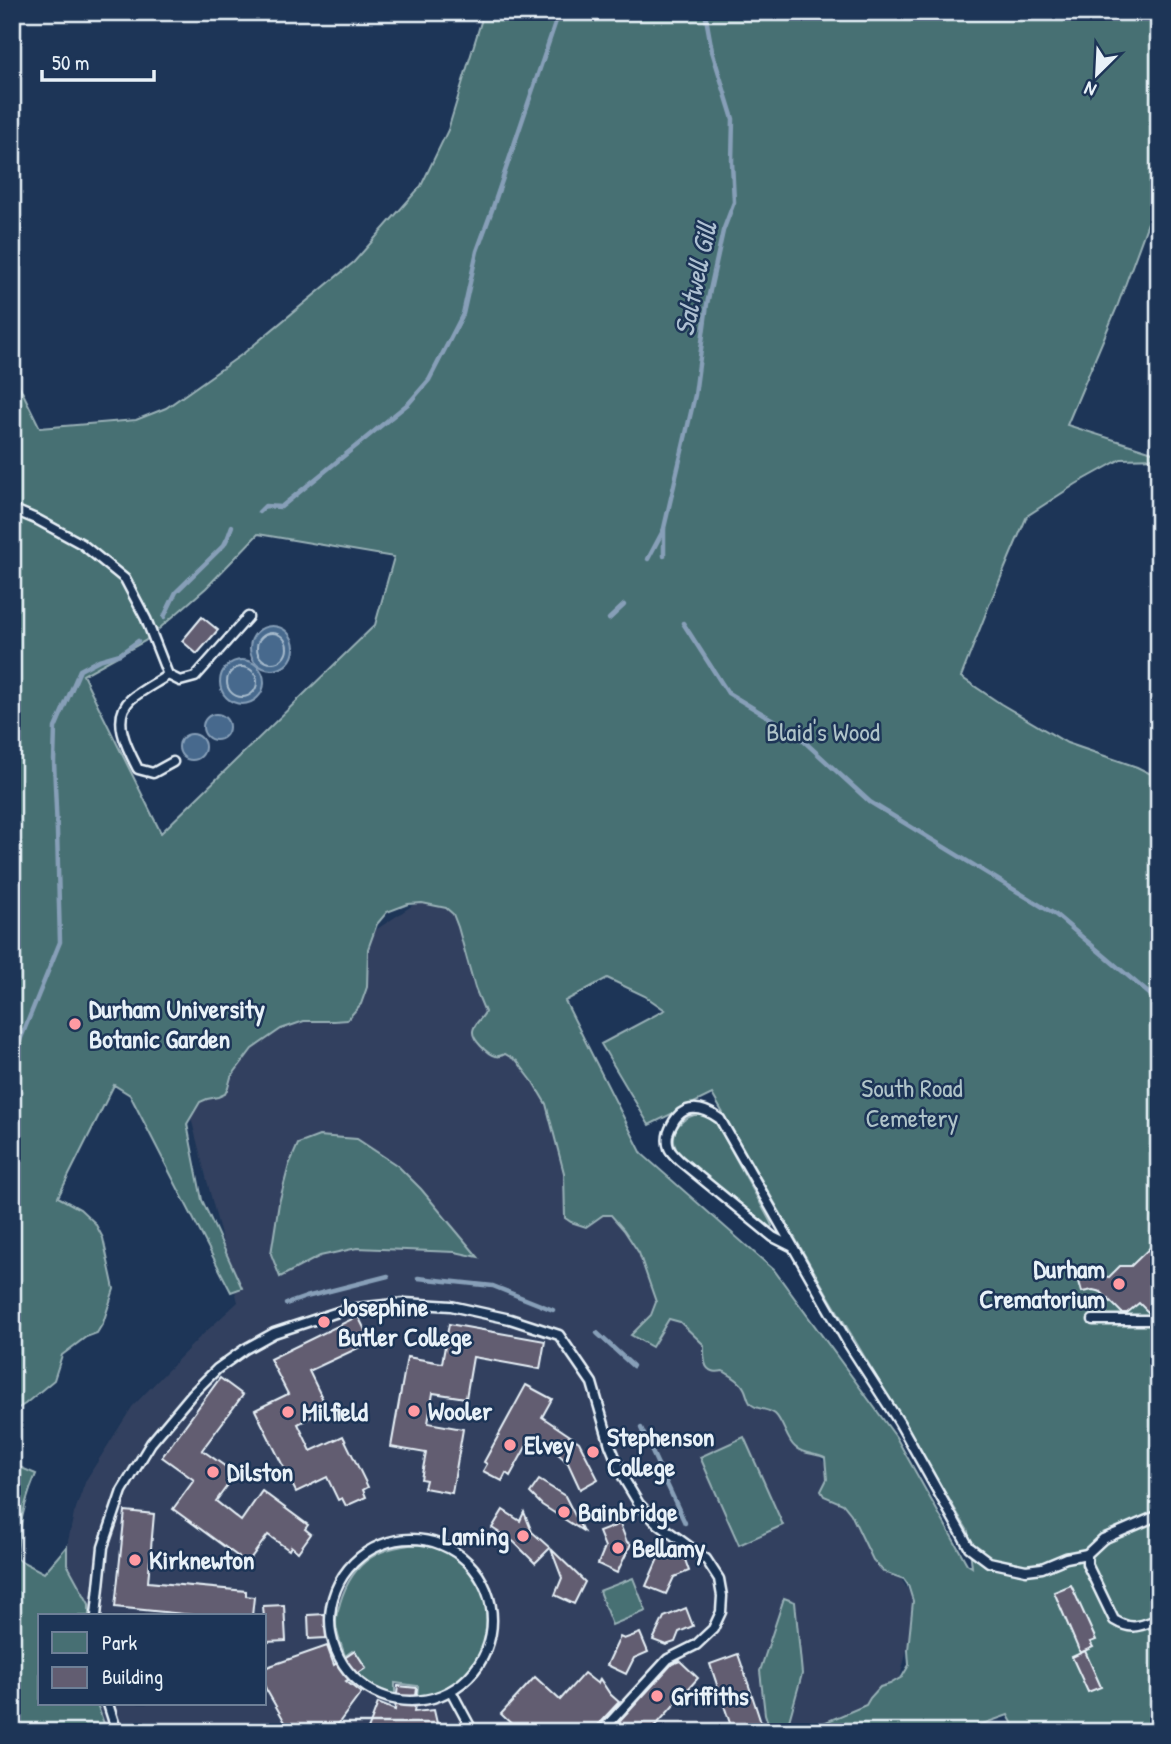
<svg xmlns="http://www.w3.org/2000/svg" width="1171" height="1744" viewBox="0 0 1171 1744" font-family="'Patrick Hand',sans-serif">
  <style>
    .built { fill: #32415f }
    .green { fill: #476f73; stroke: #98b0b6; stroke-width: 2; fill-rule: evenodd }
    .water { fill: #46698d; stroke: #879fb8; stroke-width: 2 }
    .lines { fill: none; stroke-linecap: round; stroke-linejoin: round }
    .shore { stroke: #a7bbcd; stroke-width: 2 }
    .stream { stroke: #879fb8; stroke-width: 4.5 }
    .building { fill: #625d71; stroke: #e8f1f8; stroke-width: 2 }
    .lane-casing { stroke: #e8f1f8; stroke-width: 13 }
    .lane { stroke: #1d3557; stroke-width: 8 }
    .poi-dot { fill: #ff9aa2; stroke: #1d3557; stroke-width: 2.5 }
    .labels { text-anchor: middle; stroke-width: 5; stroke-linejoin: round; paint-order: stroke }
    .park-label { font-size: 26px; fill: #b0c4c9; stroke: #1d3557 }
    .poi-label { font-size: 26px; font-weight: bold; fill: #e8f1f8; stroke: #1d3557; text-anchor: start }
    .water-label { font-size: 28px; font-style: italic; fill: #afc1d3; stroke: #1d3557 }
  </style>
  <rect width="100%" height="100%" fill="#1d3557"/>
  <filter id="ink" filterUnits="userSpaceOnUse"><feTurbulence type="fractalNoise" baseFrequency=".0143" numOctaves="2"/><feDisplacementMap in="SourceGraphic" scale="14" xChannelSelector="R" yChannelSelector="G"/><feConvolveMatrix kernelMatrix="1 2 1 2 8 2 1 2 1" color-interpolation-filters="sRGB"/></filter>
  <g filter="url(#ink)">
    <!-- built -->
    <path class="built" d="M 443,885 L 918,1605 L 898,1686 L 848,1732 L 107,1732 L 97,1704 L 264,1704 L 264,1616 L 89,1616 L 89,1604 L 67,1564 L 67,1546 L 74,1514 L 86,1480 L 132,1407 L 198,1339 L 238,1302 L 177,1063 Z"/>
    <!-- green -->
    <g class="green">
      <path d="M 484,12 L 1159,12 L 1159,193 L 1117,307 L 1067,425 L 1159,454 L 1159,458 L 1121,459 L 1076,484 L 1027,516 L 990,603 L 961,677 L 1001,704 L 1067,743 L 1137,767 L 1159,778 L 1159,1732 L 1017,1732 L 1008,1715 L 960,1732 L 811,1732 L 821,1724 L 866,1705 L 870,1698 L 880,1687 L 890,1684 L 902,1677 L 909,1665 L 908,1650 L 913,1601 L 908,1585 L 904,1579 L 884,1572 L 873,1560 L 851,1514 L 843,1504 L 824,1496 L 821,1491 L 827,1479 L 825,1458 C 817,1453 803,1455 795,1447 C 787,1441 783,1421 775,1414 C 768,1408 755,1410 750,1403 C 747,1399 747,1393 744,1388 C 740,1380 730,1375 723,1371 C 703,1375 704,1361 704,1345 L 680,1322 L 669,1319 L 652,1347 L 631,1335 L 651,1315 L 656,1302 L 639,1253 L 624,1230 L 611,1215 L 603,1215 L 586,1227 L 571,1222 L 565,1218 L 564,1173 L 546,1104 L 533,1082 L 517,1061 L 505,1054 C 501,1056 499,1057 495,1056 C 487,1054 472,1039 473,1031 C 474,1023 482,1019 485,1012 L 475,988 L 458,927 L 453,914 L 446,908 L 422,903 L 408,904 L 387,912 L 377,924 L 368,949 L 367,987 L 361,1004 L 347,1020 L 334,1021 L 304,1021 L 281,1029 L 252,1049 L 231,1077 L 228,1088 L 225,1094 L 218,1097 L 207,1099 L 200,1102 L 187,1124 L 202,1200 L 242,1288 L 231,1292 L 130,1095 L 114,1085 L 58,1197 L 80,1209 L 95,1223 L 103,1238 L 114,1289 L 103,1323 L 97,1333 L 86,1337 L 62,1355 L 54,1380 L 25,1404 L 12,1412 L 12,371 L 40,428 L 136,420 L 166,408 L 244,353 L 354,262 L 421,186 L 448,130 ZM 258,534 L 394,557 L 375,625 L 161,833 L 83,675 L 145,641 L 206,588 ZM 607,978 L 645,996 L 665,1010 L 601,1044 L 649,1125 L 712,1094 L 826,1292 L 968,1531 L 972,1567 L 967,1564 L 896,1437 L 774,1270 L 642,1154 L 565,1001 Z"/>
      <path d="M 697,1114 L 705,1115 L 717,1124 L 770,1221 L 772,1226 L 771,1228 L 678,1153 C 668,1134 677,1120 697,1114 Z"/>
      <path d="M 319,1136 L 357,1139 L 398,1166 L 421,1189 L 478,1257 L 455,1252 L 357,1248 L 320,1256 L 280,1277 L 271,1254 L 279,1203 L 289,1165 L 298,1144 Z"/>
      <path d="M 744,1437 L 783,1525 L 739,1545 L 700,1457 Z"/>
      <path d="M 12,1464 L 36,1474 C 24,1502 18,1529 17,1559 L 44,1573 L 67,1546 L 67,1564 L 89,1604 L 89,1616 L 40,1616 L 40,1704 L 97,1704 L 107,1732 L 12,1732 Z"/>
      <path d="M 426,1544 L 442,1550 L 463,1563 L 483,1592 L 490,1629 L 479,1661 L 458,1681 L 443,1691 L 417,1697 L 418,1686 L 395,1683 L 395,1695 L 375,1687 L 356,1673 L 366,1667 L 352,1651 L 345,1656 C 342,1645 334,1630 336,1619 C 336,1614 339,1608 340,1603 C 353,1559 381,1545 426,1544 Z"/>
      <path d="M 633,1578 L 646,1611 L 612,1625 L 599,1591 Z"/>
      <path d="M 784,1598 L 795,1602 L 802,1674 L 789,1721 L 797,1732 L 771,1732 L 765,1714 L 760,1671 Z"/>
    </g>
    <!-- water -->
    <g class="water">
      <circle cx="272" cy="648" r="22"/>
      <circle cx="242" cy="682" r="22"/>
      <circle cx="216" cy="727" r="13"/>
      <circle cx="192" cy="747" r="13"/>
    </g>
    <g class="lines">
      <!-- shore -->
      <g class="shore">
        <circle cx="272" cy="648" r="15"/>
        <circle cx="242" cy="682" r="15"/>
      </g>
      <!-- stream -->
      <g class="stream">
        <path d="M 259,512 L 265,506 L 281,507 L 409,403 L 429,380 L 463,314 L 477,251 L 492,210 L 559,12"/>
        <path d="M 664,556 L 664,528 L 695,395 L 707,304 L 723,231 L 734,202 L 732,162 L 733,119 L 712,51 L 705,12"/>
        <path d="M 648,559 L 664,529"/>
        <path d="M 164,617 L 176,592 L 224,545 L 228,537 L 232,526"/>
        <path d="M 609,619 L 624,605"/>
        <path d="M 683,623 L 728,693 L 795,733 L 870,802 L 1056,915 L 1159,1002"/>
        <path d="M 12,1060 L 60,942 L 57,831 L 54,762 L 55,728 L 80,670 L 99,660 L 120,654 L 138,641"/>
        <path d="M 418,1278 L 493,1286 L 553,1310"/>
        <path d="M 286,1304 L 306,1297 L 388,1276"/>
        <path d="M 597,1333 L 633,1366"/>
        <path d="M 641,1428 L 685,1523"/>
      </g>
    </g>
    <!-- building -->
    <g class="building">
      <path d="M 202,617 L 218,630 L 197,654 L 182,641 Z"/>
      <path d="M 1159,1239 L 1159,1311 L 1156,1313 L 1149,1313 L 1139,1303 L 1127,1313 L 1122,1313 L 1101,1292 L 1093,1290 L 1082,1292 L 1078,1278 L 1092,1275 L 1109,1277 L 1120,1266 L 1131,1266 Z"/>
      <path d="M 358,1316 L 371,1342 L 309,1371 L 327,1408 L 298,1424 L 311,1451 L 343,1436 L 368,1487 L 363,1490 L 366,1497 L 346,1506 L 342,1498 L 338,1500 L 327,1477 L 296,1492 L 255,1410 L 288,1394 L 270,1359 Z"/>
      <path d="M 449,1324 L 545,1341 L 540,1369 L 473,1357 L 466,1398 L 433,1393 L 428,1423 L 463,1429 L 452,1493 L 424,1488 L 426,1480 L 421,1479 L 426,1453 L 391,1447 L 407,1357 L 442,1363 Z"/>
      <path d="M 220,1378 L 243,1395 L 202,1450 L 236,1474 L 216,1501 L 241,1521 L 262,1491 L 308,1525 L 305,1529 L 311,1534 L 298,1552 L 291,1546 L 289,1550 L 268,1535 L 247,1563 L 173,1509 L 194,1480 L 162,1457 Z"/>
      <path d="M 526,1385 L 552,1399 L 542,1417 L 579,1442 L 598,1479 L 580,1489 L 568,1463 L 554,1450 L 532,1436 L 510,1476 L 506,1473 L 502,1481 L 483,1471 L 487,1464 L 484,1462 Z"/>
      <path d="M 539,1480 L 565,1496 L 583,1531 L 542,1505 L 530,1493 Z"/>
      <path d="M 503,1510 L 520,1521 L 524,1512 L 532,1532 L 550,1548 L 535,1563 L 514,1542 L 492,1528 Z"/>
      <path d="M 125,1511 L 154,1514 L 148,1582 L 246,1591 L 246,1596 L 254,1597 L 252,1616 L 203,1616 L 115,1607 Z"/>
      <path d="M 620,1524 L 627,1542 L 631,1544 L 617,1573 L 598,1564 L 605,1547 L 599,1532 Z"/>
      <path d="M 551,1549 L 585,1582 L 574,1604 L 555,1595 L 562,1578 Z"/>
      <path d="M 682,1551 L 689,1571 L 674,1577 L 666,1594 L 646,1586 L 659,1556 L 664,1558 Z"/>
      <path d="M 1071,1585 L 1096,1640 L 1090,1642 L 1093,1647 L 1080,1653 L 1054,1592 Z"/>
      <path d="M 284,1605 L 286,1641 L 266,1642 L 263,1606 Z"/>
      <path d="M 686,1608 L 693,1626 L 679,1632 L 675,1642 L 666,1645 L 653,1640 L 664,1617 Z"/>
      <path d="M 325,1614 L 326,1638 L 309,1639 L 308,1615 Z"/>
      <path d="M 640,1633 L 648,1652 L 634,1658 L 626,1674 L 607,1665 L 620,1637 L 624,1639 Z"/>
      <path d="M 327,1646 L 334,1665 L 355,1651 L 366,1668 L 346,1681 L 361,1693 L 332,1732 L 294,1732 L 286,1724 L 266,1689 L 264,1685 L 264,1668 Z"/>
      <path d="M 1085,1651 L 1101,1687 L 1088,1692 L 1072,1657 Z"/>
      <path d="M 738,1654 L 748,1683 L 764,1732 L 733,1732 L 710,1664 Z"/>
      <path d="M 680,1661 L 698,1678 L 650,1732 L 616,1732 L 613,1729 L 672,1664 Z"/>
      <path d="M 584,1673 L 598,1684 L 600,1679 L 610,1694 L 619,1702 L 591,1732 L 520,1732 L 501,1714 L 535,1677 L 560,1700 Z"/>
      <path d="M 398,1686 L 417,1688 L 414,1712 L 434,1710 L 439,1732 L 367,1732 L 378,1703 L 395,1710 Z"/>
    </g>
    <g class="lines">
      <defs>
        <g id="lane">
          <path d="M 12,509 L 38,520 L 82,544 L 125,579 L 146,619 L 168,675 C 156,683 142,690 131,699 C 110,718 128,750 138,769 L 153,773 L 173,762"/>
          <path d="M 168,675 L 180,681 L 195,677 L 248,617"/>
          <path d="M 793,1247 L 773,1237 L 680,1161 C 676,1157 671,1153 669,1148 C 666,1140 668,1132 672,1125 C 683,1102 703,1107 720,1119 L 848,1343 L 899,1422 L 969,1547 L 989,1562 L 1026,1570 L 1042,1568 L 1066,1558 L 1087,1554"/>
          <path d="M 1093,1320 L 1159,1320"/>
          <path d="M 1159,1515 L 1103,1539 L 1087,1554 L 1087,1564 L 1114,1620 C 1132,1631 1140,1626 1159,1619"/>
          <circle cx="411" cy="1620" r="81"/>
          <path d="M 96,1616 L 103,1547 L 122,1491 L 151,1443 L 193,1393 L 217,1369 L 245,1349 L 274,1333 L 347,1309 L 405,1303 L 451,1306 L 510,1319 L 559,1335 L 592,1383 L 610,1445 L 624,1479 L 639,1504 L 657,1523 L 706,1559 L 719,1579 L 722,1596 L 721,1612 L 713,1629 L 696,1645 L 668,1659 L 601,1732"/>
          <path d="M 451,1691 L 473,1732"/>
          <path d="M 108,1704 L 117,1732"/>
        </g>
      </defs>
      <!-- lane casing -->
      <use href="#lane" class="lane-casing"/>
      <!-- lane -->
      <use href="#lane" class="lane"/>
    </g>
  </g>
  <!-- markers -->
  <g class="poi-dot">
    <circle cx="75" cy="1024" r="7"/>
    <circle cx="1119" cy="1284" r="7"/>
    <circle cx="324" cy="1322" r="7"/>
    <circle cx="414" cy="1411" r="7"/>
    <circle cx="288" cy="1412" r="7"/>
    <circle cx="510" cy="1445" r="7"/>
    <circle cx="593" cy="1452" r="7"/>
    <circle cx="213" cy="1472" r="7"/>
    <circle cx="564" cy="1512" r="7"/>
    <circle cx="523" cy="1536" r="7"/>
    <circle cx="618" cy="1548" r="7"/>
    <circle cx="135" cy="1560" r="7"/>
    <circle cx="657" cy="1696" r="7"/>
  </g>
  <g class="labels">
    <!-- park labels -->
    <g class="park-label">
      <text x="823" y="741">Blaid's Wood</text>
      <text x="912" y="1097">South Road<tspan x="912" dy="30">Cemetery</tspan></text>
    </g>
    <!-- poi labels -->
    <g class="poi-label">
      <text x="89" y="1018">Durham University<tspan x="89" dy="30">Botanic Garden</tspan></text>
      <text x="1105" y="1278" text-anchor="end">Durham<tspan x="1105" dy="30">Crematorium</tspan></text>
      <text x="338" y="1316">Josephine<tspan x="338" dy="30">Butler College</tspan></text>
      <text x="428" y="1420">Wooler</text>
      <text x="302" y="1421">Milfield</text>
      <text x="607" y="1446">Stephenson<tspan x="607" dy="30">College</tspan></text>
      <text x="524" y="1454">Elvey</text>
      <text x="227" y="1481">Dilston</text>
      <text x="578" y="1521">Bainbridge</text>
      <text x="509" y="1545" text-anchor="end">Laming</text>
      <text x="632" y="1557">Bellamy</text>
      <text x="149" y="1569">Kirknewton</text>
      <text x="671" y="1705">Griffiths</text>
    </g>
    <!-- water labels -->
    <g class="water-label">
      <text transform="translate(695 279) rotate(-78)" y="10">Saltwell Gill</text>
    </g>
  </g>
  <!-- margin -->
  <rect width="1171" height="1744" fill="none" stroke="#1d3557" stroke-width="42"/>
  <rect x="21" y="21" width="1129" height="1702" fill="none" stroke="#e8f1f8" stroke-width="2.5" filter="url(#ink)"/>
  <!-- legend -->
  <rect x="38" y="1614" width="228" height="91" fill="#1d3557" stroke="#6e8097" stroke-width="2"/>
  <rect x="52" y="1632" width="35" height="21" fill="#476f73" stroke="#6e8097" stroke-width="2"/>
  <text x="102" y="1650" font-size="21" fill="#e8f1f8">Park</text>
  <rect x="52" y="1667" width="35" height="21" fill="#625d71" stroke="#6e8097" stroke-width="2"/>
  <text x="102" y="1684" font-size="21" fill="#e8f1f8">Building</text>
  <!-- north arrow -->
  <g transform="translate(1097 74) rotate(204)" stroke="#1d3557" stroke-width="5" paint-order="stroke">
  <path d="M0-5L12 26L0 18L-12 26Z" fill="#e8f1f8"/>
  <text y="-10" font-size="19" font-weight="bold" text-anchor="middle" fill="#e8f1f8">N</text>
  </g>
  <!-- scale -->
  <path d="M42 70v10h112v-10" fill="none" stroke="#e8f1f8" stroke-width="3.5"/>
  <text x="52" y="70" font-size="21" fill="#e8f1f8" stroke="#1d3557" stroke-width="5" paint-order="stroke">50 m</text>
</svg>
